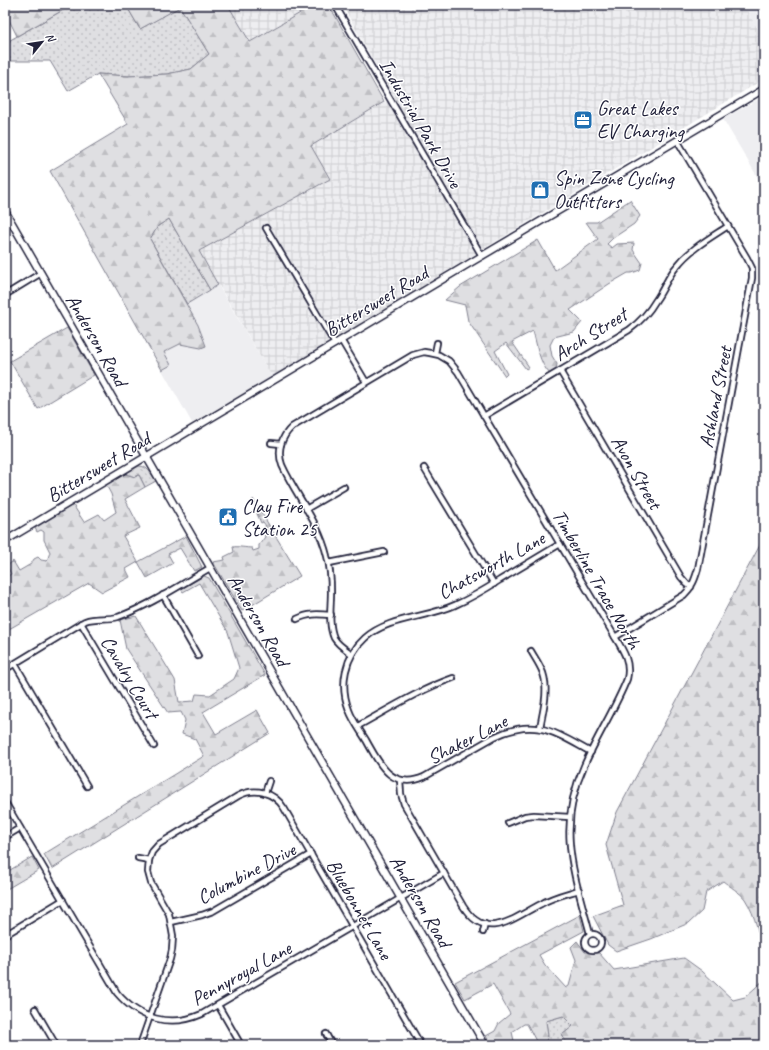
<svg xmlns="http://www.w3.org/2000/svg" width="769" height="1050" viewBox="0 0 769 1050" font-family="Caveat,sans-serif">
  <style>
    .built { fill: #eeeef1 }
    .industrial { fill: url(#industrial-grid) }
    .grass { fill: url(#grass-dots); stroke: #80808e }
    .forest { fill: url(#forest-firs); stroke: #80808e }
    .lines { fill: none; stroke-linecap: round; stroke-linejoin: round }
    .minor-casing { stroke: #22223b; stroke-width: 8 }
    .tertiary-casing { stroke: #22223b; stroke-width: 9 }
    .minor { stroke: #fff; stroke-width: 4.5 }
    .tertiary { stroke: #fff; stroke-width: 6 }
    .labels { text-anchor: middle; stroke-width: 3; stroke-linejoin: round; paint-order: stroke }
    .poi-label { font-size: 20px; fill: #22223b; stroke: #fff; text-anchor: start }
    .street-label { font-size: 20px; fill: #22223b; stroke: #fff }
  </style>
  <defs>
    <pattern id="industrial-grid" width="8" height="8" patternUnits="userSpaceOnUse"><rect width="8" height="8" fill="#eeeef1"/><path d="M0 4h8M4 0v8" fill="none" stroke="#ccccd0"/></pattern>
    <pattern id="grass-dots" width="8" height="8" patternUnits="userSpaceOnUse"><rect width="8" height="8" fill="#dfdfe2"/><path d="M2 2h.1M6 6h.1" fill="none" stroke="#bfbfc3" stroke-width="1.8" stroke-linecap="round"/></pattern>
    <pattern id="forest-firs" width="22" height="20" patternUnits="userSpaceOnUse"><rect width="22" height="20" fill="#dfdfe2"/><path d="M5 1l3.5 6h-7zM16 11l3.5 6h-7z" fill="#bfbfc3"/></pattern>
  </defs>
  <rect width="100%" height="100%" fill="#fff"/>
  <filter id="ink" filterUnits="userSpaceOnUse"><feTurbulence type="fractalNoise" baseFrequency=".025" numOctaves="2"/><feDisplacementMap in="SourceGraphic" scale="8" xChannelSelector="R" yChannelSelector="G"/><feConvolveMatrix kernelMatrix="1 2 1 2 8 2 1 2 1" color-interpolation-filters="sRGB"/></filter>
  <g filter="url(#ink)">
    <!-- built -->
    <g class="built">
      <path d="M 744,5 L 764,5 L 764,40 Z"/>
      <path d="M 764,96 L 764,188 L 723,119 Z"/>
      <path d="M 218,285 L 272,377 L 192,423 L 162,370 L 170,365 L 164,352 L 180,344 L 201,348 L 198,325 L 187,304 Z"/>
    </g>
    <!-- industrial -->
    <g class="industrial">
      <path d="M 228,5 L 314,5 L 250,42 Z"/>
      <path d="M 342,5 L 744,5 L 764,40 L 764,79 L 272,377 L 199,251 L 330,179 L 310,146 L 394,97 Z"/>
    </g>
    <!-- grass -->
    <g class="grass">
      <path d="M 72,5 L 126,5 L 140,29 L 180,6 L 209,54 L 191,69 L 167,74 L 128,76 L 98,74 L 68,91 L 50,61 L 5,61 L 5,43 Z"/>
      <path d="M 169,219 L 210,290 L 187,304 L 150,239 L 158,226 Z"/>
      <path d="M 139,466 C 148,466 151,474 156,481 L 145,487 L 139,475 L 135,477 L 125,474 Z"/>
      <path d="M 563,1016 L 573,1026 L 562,1035 L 568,1045 L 540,1045 L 546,1041 L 548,1037 L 546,1021 Z"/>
    </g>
    <!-- forest -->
    <g class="forest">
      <path d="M 5,5 L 72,5 L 17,36 L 5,12 Z"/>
      <path d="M 126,5 L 228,5 L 250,42 L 314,5 L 329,5 L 384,102 L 311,146 L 330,179 L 199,251 L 218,285 L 210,290 L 169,219 L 158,226 L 150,239 L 198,325 L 206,346 L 201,348 L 180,344 L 164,352 L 171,365 L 162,370 L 50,171 L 128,124 L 98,74 L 128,76 L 167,74 L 191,69 L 209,54 L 180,7 L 140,29 Z"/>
      <path d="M 630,200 L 640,216 L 634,224 L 613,238 L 607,244 L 612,248 L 617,244 L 634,243 L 633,250 L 642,263 L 640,270 L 632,273 L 628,273 L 609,284 L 570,310 L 582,322 L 574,332 L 554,337 L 550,345 L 552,356 L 557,364 L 556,371 L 550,374 C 539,363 537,345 533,331 L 512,342 L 529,367 L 526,369 L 506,343 L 495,351 L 507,374 L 505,376 L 468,321 L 465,305 L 445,300 L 460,287 L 538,240 L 555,270 L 598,239 L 586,222 L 597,222 Z"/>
      <path d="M 67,328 L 94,375 L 38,409 L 10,361 Z"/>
      <path d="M 125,474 L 135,477 L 139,475 L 145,487 L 125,499 L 140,528 L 123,536 L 138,562 L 186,536 L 202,567 L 194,571 L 180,548 L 168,554 L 173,563 L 147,578 L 138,562 L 126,569 L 130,577 L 102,592 L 89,583 L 9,629 L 5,629 L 5,578 L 11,574 L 7,566 L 13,561 L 19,571 L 31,564 L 34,559 L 38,557 L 41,560 L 47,561 L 50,552 L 44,540 L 44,532 L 41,530 L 37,532 L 35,528 L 73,505 L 84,522 L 99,514 L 104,520 L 116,512 L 111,494 L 106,485 Z"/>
      <path d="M 253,499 L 300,576 L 242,611 L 213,562 L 225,560 L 224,557 L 234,552 L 233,547 C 237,546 247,548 252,548 L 253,551 L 259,549 L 259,545 L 265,537 L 264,533 L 268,530 L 267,528 L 265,528 L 264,527 L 266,526 L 263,522 L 261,523 C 258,516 253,505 253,499 Z"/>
      <path d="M 764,524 L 764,957 C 760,938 756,916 745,899 C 741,893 729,886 723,881 L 706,892 L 702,911 L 689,923 L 651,939 L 616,951 L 608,945 L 593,916 L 623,905 L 606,845 L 617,812 L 760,545 Z"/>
      <path d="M 204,576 L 209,578 L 265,675 L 203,712 L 216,734 L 257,710 L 270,733 L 52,869 L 44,854 L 204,756 L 195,739 L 182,734 L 185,720 L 181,712 L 168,713 L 126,649 L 120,620 L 136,616 L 175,680 L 179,702 L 194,701 L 196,694 L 210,695 L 234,679 L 239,668 L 228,632 L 199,583 L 183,592 L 181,589 Z"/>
      <path d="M 32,857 L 39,870 L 5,890 L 5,873 Z"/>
      <path d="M 580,915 L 584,931 L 539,955 L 545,965 L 566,988 L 569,986 L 576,960 L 571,947 L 577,941 L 585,952 L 599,953 L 614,970 L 684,958 L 702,971 L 733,1000 L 745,997 L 764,980 L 764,1001 L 762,1004 L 760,1017 L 764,1021 L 764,1045 L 751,1039 L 710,1042 L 706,1045 L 568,1045 L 562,1035 L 573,1026 L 563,1016 L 546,1021 C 547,1032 552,1042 538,1045 L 527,1024 L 524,1024 L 512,1032 L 515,1045 L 491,1045 L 486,1036 L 495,1031 L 499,1023 L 510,1014 L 493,984 L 465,999 L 455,982 Z"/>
    </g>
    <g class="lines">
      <defs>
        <g id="minor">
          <path d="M 335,5 L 482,256"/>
          <path d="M 266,228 L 335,344"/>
          <path d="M 5,295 L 41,273"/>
          <path d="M 341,340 L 366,382"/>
          <path d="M 435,353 L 437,343"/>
          <path d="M 560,371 L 681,577 L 687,584 L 691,587"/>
          <path d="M 484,416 L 629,330 C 640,322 649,312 656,300 C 664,289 668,276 677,266 C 690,249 710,238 728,226"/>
          <path d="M 271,443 L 281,444"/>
          <path d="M 424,468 L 494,584"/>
          <path d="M 306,509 L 344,487"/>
          <path d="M 560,544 C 540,556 520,568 500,580 C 486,589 471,598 455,605 C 427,618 388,617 365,638 C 345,656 339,685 349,710 C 353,721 360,730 366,740 C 379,763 391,791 424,777 L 494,737 C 535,717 554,732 591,752"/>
          <path d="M 329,563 L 384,552"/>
          <path d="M 163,595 L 198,656"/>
          <path d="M 297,619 C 308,613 319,614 331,615"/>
          <path d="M 81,623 L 154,746"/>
          <path d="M 615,637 L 684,595 C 692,588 695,579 698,569 L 752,278 L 752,268 L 747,258 L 677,140"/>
          <path d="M 531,651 C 535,658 540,665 543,673 C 549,691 543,710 540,728"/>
          <path d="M 352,654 C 345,649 338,645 334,638 C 328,624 331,607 331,592 C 331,580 330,567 327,556 C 319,522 296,496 282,465 C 277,451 281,437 292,427 L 413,355 L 424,352 L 430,353 L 439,355 L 449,361 L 458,372 L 615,637 C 623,650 631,662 627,679 C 615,709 597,736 584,766 C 556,828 574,873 590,934"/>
          <path d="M 15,664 L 87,786"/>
          <path d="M 5,668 L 9,667 L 85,621 C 96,617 107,620 118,617 C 151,605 180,585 210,568"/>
          <path d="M 358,726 C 389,709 419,690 453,678"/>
          <path d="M 400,780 L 401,794 L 404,804 L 463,906 C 486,943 513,918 541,904 C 552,897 566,894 579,890"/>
          <path d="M 265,793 L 269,781"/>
          <path d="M 5,802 L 117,993 C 139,1019 170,1028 202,1014 L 444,873"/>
          <path d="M 508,823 L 525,816 L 534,815 L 570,817"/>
          <path d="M 5,837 L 20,828"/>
          <path d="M 138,858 L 149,860"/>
          <path d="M 171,922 L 202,915 L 213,911 L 311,854"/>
          <path d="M 483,932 L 485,924"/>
          <circle cx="593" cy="942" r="8"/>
          <path d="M 5,935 L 63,900"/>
          <path d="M 218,1005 L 241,1045"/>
          <path d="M 35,1009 L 56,1045"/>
          <path d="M 326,1034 L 332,1045"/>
          <path d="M 140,1045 L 170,959 L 172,950 L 173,936 L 169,914 L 151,883 L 148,872 L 149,860 L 152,852 L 159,844 L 164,841 L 238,796 C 255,787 274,792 284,808 L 421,1045"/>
        </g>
        <g id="tertiary">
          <path d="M 5,211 L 485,1045"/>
          <path d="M 5,541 L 470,263 L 764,89"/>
        </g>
      </defs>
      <!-- minor casing -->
      <use href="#minor" class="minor-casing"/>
      <!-- tertiary casing -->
      <use href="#tertiary" class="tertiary-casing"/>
      <!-- minor -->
      <use href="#minor" class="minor"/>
      <!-- tertiary -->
      <use href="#tertiary" class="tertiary"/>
    </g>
  </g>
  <!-- icons -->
  <defs>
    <symbol id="office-square" viewBox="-11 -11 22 22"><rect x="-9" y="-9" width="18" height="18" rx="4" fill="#1f6fb2" stroke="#fff"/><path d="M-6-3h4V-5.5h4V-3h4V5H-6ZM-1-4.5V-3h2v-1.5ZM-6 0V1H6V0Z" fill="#fff"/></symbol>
    <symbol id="shop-square" viewBox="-11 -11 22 22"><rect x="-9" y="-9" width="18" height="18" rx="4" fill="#1f6fb2" stroke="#fff"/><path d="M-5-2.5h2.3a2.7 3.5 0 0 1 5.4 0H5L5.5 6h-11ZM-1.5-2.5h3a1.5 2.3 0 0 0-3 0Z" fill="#fff"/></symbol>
    <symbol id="civic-square" viewBox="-11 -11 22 22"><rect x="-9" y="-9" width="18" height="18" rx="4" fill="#1f6fb2" stroke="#fff"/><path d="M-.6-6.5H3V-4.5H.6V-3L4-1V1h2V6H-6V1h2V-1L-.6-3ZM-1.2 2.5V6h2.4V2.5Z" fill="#fff"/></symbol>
  </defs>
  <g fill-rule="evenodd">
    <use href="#office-square" x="572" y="109" width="22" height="22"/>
    <use href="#shop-square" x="529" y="179" width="22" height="22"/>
    <use href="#civic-square" x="217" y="506" width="22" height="22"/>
  </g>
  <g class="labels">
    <!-- poi labels -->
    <g class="poi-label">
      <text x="597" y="115">Great Lakes<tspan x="597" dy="23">EV Charging</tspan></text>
      <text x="554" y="185">Spin Zone Cycling<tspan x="554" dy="23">Outfitters</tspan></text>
      <text x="242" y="513">Clay Fire<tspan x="242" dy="23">Station 25</tspan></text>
    </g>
    <!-- street labels -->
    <g class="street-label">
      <text transform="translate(421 123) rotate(60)" y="7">Industrial Park Drive</text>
      <text transform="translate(376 301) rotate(-31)" y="7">Bittersweet Road</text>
      <text transform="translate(590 334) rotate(-32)" y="7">Arch Street</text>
      <text transform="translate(97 340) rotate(60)" y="7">Anderson Road</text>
      <text transform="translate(715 397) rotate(-79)" y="7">Ashland Street</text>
      <text transform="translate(98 467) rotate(-31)" y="7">Bittersweet Road</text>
      <text transform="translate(637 472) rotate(60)" y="7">Avon Street</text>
      <text transform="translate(491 565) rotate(-29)" y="7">Chatsworth Lane</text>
      <text transform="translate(597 579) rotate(60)" y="7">Timberline Trace North</text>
      <text transform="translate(259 620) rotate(60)" y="7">Anderson Road</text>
      <text transform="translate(130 677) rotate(59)" y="7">Cavalry Court</text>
      <text transform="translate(467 739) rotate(-27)" y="7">Shaker Lane</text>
      <text transform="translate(246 873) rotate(-28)" y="7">Columbine Drive</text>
      <text transform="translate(421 901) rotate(60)" y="7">Anderson Road</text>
      <text transform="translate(360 909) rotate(60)" y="7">Bluebonnet Lane</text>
      <text transform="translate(241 973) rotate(-29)" y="7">Pennyroyal Lane</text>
    </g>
  </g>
  <!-- margin -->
  <rect width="769" height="1050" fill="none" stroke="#fff" stroke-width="20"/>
  <rect x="10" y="10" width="749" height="1030" fill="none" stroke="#22223b" stroke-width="1.5" filter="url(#ink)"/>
  <!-- north arrow -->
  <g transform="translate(42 42) rotate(60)" stroke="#ffffff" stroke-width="3" paint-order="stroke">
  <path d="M0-3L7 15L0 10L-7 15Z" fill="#22223b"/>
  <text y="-6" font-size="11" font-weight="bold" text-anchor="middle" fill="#22223b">N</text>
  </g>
</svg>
